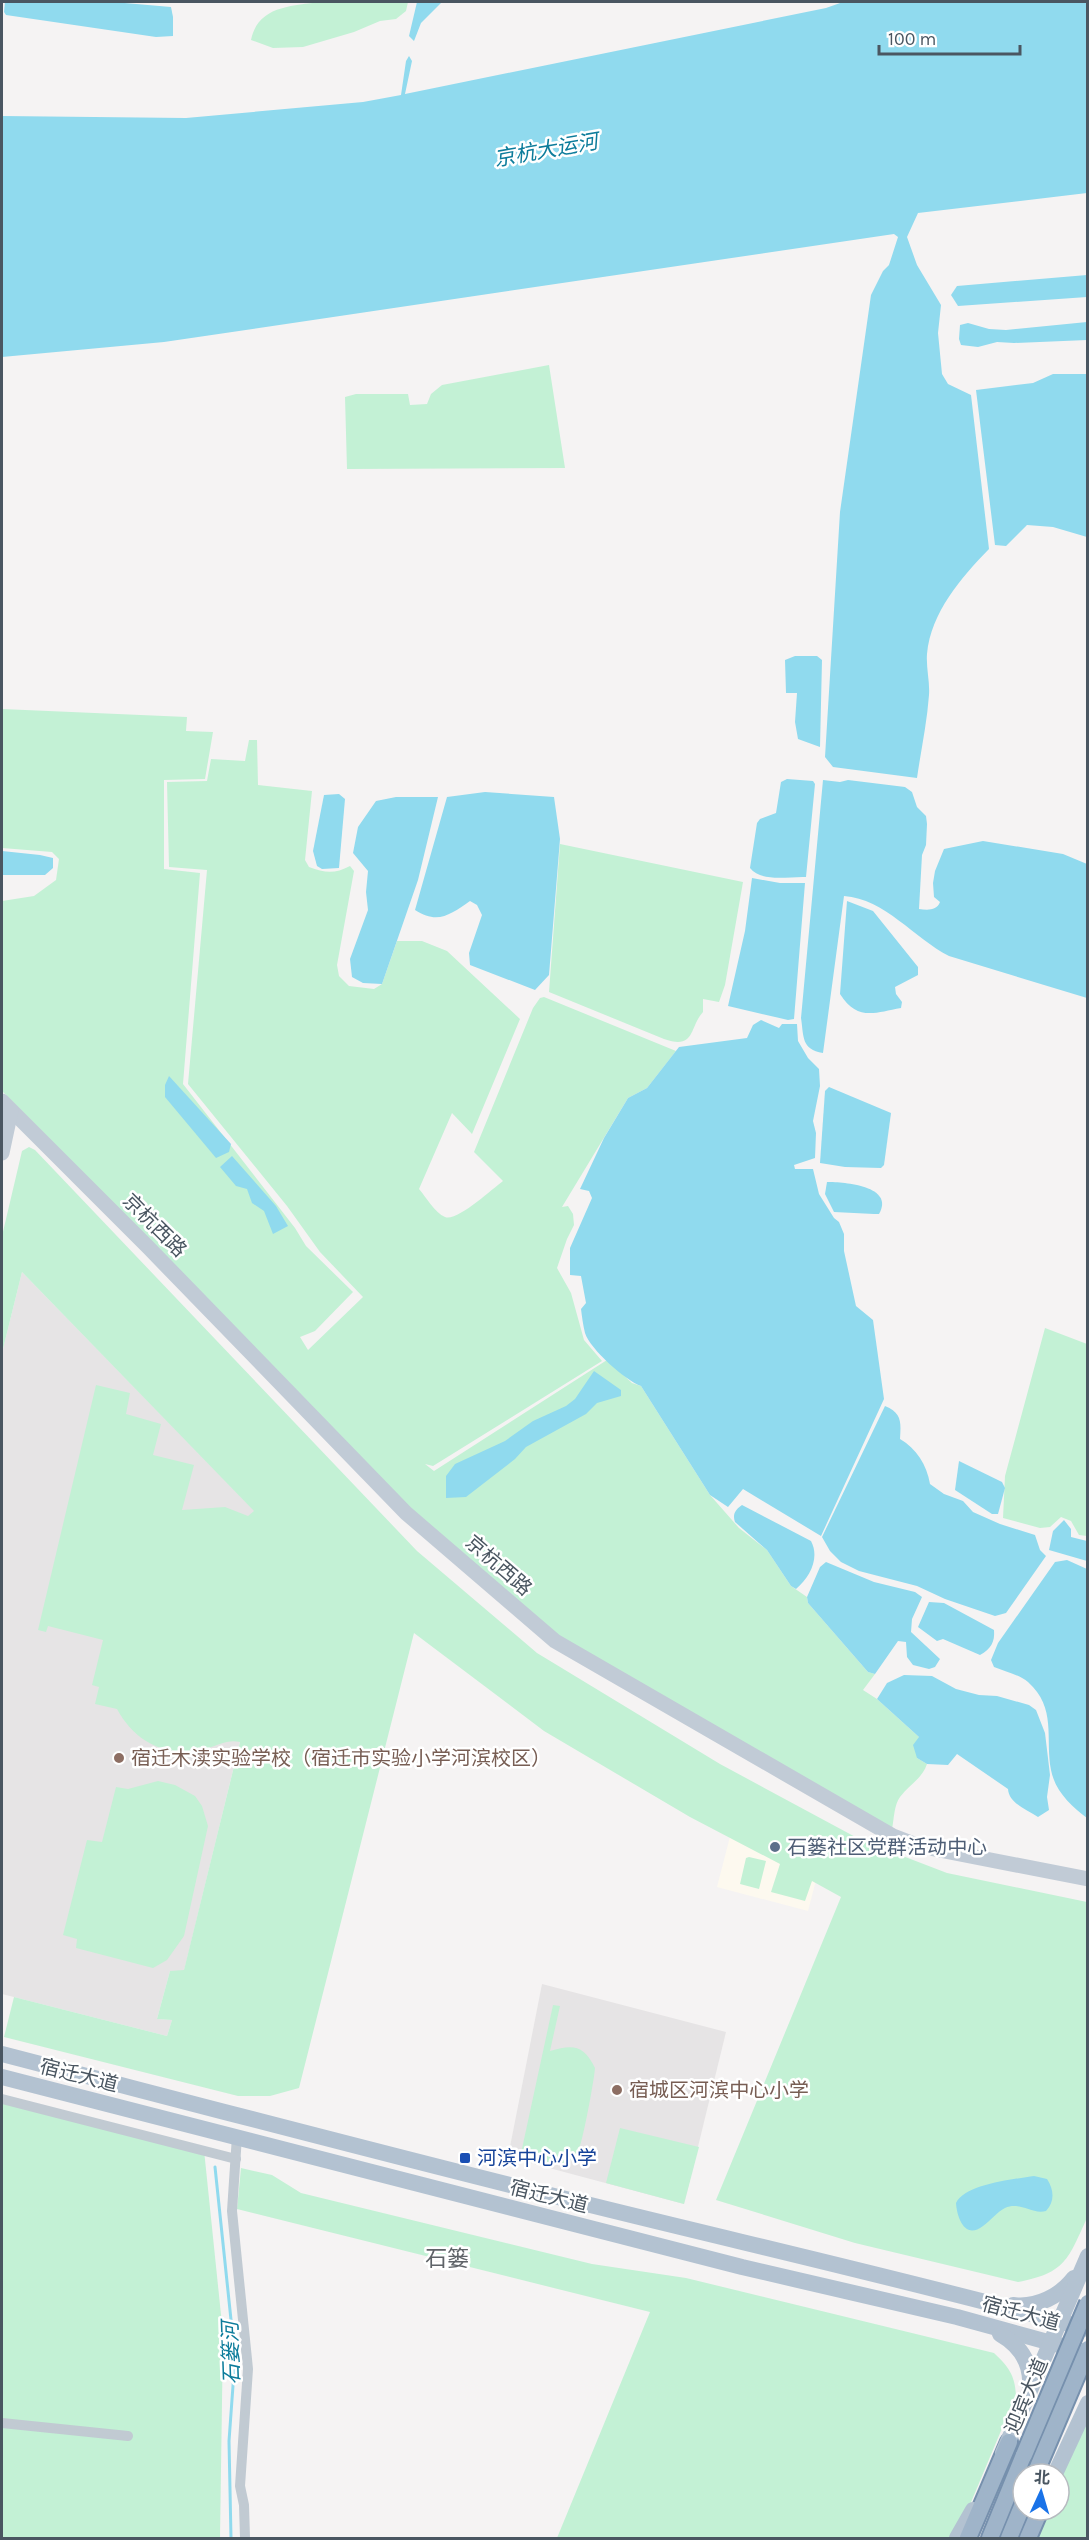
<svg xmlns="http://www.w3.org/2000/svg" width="1089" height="2540" viewBox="0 0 1089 2540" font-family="Karla,'Noto Sans SC',sans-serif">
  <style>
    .commercial { fill: #fdf9ef }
    .education { fill: #e6e4e5 }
    .green { fill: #c3f1d5 }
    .water { fill: #90daee }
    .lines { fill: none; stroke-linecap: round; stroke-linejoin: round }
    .stream { stroke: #90daee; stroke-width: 3 }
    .trunk-casing { stroke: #7690ad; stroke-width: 20 }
    .minor { stroke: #c1cad2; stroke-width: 10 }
    .secondary { stroke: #c1cbd6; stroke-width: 15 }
    .primary { stroke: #b3c2d1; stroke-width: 16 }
    .trunk { stroke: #9fb4c9; stroke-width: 16 }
    .trunk-bridge-casing { stroke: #7690ad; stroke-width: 20; stroke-linecap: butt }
    .trunk-bridge { stroke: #9fb4c9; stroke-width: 16 }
    .education-dot { fill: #8d6e63; stroke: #fff; stroke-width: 2 }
    .service-dot { fill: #5c6f8a; stroke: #fff; stroke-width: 2 }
    .transit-dot { fill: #1a4fb4; stroke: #fff; stroke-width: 2 }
    .labels { text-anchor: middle; stroke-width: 5; stroke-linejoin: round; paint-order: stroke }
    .street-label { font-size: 20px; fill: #4a5661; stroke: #fff }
    .education-label { font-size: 20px; fill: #785e54; stroke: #fff; text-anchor: start }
    .service-label { font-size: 20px; fill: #4e5e75; stroke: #fff; text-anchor: start }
    .transit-label { font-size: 20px; fill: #164399; stroke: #fff; text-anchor: start }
    .water-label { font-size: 21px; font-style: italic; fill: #0c7c9b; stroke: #fff }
    .quarter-label { font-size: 22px; fill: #5f6368; stroke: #fff }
  </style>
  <rect width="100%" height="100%" fill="#f5f3f3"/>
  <!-- commercial -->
  <path class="commercial" d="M 732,1829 L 823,1853 L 808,1911 L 717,1887 Z"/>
  <!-- education -->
  <g class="education">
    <path d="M 22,1272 L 288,1545 L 184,1971 L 170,1971 L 157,2019 L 172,2020 L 167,2036 L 2,1994 L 2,1353 Z"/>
    <path d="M 542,1984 L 726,2032 L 684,2204 L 508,2157 Z"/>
  </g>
  <!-- green -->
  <g class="green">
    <path d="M 320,2 L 408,2 L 406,11 L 396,19 L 380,21 L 354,32 L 303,47 L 273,48 L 251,40 C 258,6 291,6 320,2 Z"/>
    <path d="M 549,365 L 565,468 L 347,469 L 345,397 L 356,394 L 408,394 L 410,405 L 427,404 L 431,394 L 442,385 Z"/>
    <path d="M 2,709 L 187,717 L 186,731 L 213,732 L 205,779 L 164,780 L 164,869 L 200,873 L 183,1084 L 295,1228 L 306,1246 L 353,1292 L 315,1331 L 300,1337 L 308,1350 L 363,1297 L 320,1252 L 287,1206 L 188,1084 L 207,870 L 169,867 L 167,782 L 207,781 L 211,759 L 245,761 L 249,740 L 257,740 L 258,785 L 312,791 L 305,860 L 309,867 C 325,873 335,874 350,866 L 354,871 L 337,965 L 339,976 L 349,986 L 374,989 L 382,984 L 397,941 L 422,941 L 447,951 L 520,1019 L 472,1134 L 452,1113 L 419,1189 C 426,1197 435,1213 445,1217 C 457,1222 492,1189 503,1181 L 474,1152 L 533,1008 L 540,998 L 544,997 L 676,1051 L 647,1088 L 628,1098 L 562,1207 L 568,1206 L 573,1214 L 574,1225 L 567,1239 L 557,1268 L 571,1293 L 584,1340 L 602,1361 L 433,1466 L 425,1464 L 434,1471 L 607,1360 L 632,1383 L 641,1386 L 710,1495 L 739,1528 L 767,1550 L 791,1586 L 807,1597 L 808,1603 L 868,1672 L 875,1674 L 863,1690 L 877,1699 L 919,1737 L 917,1758 L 927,1764 C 922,1779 909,1785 900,1797 C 894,1805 894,1819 892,1829 L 564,1642 L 398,1497 L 139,1229 L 2,1091 L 2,901 L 34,896 L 56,880 L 59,859 L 52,852 L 2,848 Z"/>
    <path d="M 560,844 L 743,882 L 725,985 L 719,1002 L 703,999 L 703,1012 C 689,1027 696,1050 664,1039 L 549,992 Z"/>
    <path d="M 29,1147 L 35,1150 L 417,1551 L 537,1653 L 720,1764 L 861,1840 L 947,1873 L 1087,1902 L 1087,2218 C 1068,2259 1066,2273 1018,2282 L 855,2243 L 716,2200 L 841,1897 L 812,1881 L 805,1901 L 771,1892 L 780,1864 L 690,1817 L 544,1731 L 414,1633 L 299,2088 L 270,2096 L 238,2096 L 4,2037 L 14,1997 L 167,2036 L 172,2020 L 157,2019 L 170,1971 L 184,1970 L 240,1742 C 228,1739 219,1745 208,1748 C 169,1759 136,1744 117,1709 L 95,1704 L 99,1687 L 92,1685 L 103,1640 L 48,1626 L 46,1632 L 38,1630 L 96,1385 L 130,1393 L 126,1414 L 161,1424 L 153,1455 L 194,1465 L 182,1510 L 225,1507 L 248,1516 L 254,1511 L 22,1272 L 2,1353 L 2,1236 L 22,1151 Z"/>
    <path d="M 1045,1328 L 1087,1344 L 1087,1536 L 1079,1535 L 1071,1521 L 1061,1517 L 1050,1527 L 1040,1528 L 1003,1518 L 1005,1476 Z"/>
    <path d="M 158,1781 L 175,1785 L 195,1796 L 202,1806 L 208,1826 L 184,1936 L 167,1960 L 153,1968 L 76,1948 L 77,1939 L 63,1935 L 87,1840 L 102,1842 L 116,1787 L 128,1789 Z"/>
    <path d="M 749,1857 L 766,1861 L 759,1889 L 740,1884 L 746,1858 Z"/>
    <path d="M 553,2005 L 560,2006 L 550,2051 C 573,2044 584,2045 595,2068 C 594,2081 583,2141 578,2152 C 568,2170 541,2166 529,2154 L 526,2160 L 520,2158 Z"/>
    <path d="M 2,2103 L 204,2150 L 223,2334 L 220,2538 L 2,2538 Z"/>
    <path d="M 620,2128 L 699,2147 L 684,2204 L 606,2183 Z"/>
    <path d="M 241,2168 L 272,2175 L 301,2193 L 592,2264 L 686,2278 L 994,2353 C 1008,2366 1015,2375 1016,2395 L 956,2538 L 557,2538 L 650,2312 L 237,2209 Z"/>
    <path d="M 1087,2412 L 1087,2538 L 1031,2538 L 1043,2510 L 1059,2510 L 1059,2474 Z"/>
  </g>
  <!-- water -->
  <g class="water">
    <path d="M 5,2 L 113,2 L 171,7 L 173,17 L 173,36 L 156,37 L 6,15 L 4,12 Z"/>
    <path d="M 417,2 L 442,2 L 421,23 L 414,41 L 409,36 Z"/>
    <path d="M 843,2 L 1087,2 L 1087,193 L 918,213 L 907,237 L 917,265 L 941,305 L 938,333 L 942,374 L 948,384 L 971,395 L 989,549 C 961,578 931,612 927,654 C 926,668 930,682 929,695 C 927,723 921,750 917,778 L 833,767 L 825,757 L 840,512 L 871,295 L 883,271 L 889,265 L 898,237 L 894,234 L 164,342 L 2,357 L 2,116 L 186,118 L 363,102 L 401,95 L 406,61 L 409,56 L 412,61 L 405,94 L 826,8 Z"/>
    <path d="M 1087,275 L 1087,297 L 958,306 L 951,295 L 957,286 Z"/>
    <path d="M 1087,322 L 1087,340 L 1014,343 L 997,342 L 978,347 L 961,345 L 959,339 L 960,325 L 968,323 L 989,329 L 1006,330 Z"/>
    <path d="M 1053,374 L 1087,374 L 1087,537 L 1053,527 L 1027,525 L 1006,546 L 995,545 L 976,390 L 1033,383 Z"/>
    <path d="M 795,656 L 817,656 L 822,660 L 820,747 L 798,739 L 795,722 L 797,693 L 786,693 L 785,660 Z"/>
    <path d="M 787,779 L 813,781 L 815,784 L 806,877 C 790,876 762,883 750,868 L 757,823 L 760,819 L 776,813 L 781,782 Z"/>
    <path d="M 823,780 L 840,782 L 848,780 L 905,787 L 912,792 L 917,807 L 926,816 L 927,824 L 926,845 L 922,855 L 919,909 C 927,910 937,911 940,902 L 934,897 L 933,883 L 935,871 L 944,849 L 983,841 L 1063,854 L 1087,864 L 1087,998 L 949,956 C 914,938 885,899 844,896 L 823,1053 C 801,1049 804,1037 801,1018 Z"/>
    <path d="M 485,792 L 554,797 L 560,839 L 549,975 L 535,990 L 470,965 L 469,953 L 482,915 L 477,905 L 470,901 C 451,914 438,925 415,910 L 447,797 Z"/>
    <path d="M 339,794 L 345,799 L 339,868 L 322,869 L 317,866 L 313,851 L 324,795 Z"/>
    <path d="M 396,797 L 438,797 L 418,880 L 382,984 L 363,983 L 352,977 L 350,959 L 368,910 L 366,892 L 368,871 L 353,853 L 358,827 L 376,801 Z"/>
    <path d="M 2,851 L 40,855 L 53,858 L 53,868 L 45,875 L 2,875 Z"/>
    <path d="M 752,878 L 780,883 L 805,883 L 794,1019 L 788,1020 L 728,1006 L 745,931 Z"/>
    <path d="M 847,901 L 873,911 L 918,967 L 918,975 L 895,987 L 896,994 L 902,1002 L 901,1008 C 874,1013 857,1021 840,994 Z"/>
    <path d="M 761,1020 L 779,1028 L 782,1024 L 797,1024 L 798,1041 L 808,1058 L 819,1069 L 820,1086 L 813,1121 L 816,1133 L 815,1158 L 794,1165 L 795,1169 L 813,1169 L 819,1194 L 834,1218 L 839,1222 L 844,1234 L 844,1251 L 856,1306 L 873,1320 L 884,1399 L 821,1536 L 743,1489 L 728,1507 L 710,1495 L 641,1386 C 626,1381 590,1349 585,1333 C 583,1325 582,1317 581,1309 L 586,1303 L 581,1276 L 570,1275 L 570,1248 L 592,1198 L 589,1191 L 580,1189 L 604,1138 L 628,1098 L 647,1088 L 679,1047 L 747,1038 L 753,1025 Z"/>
    <path d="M 169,1076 L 231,1144 L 229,1152 L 216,1158 L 165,1097 L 165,1085 Z"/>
    <path d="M 829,1087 L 891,1113 L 884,1165 L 881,1168 L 845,1167 L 820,1163 L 825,1091 Z"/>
    <path d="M 232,1156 L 276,1206 L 288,1226 L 273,1234 L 264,1211 L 252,1203 L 247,1189 L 236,1186 L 220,1167 Z"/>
    <path d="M 827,1182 C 845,1182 895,1186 879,1214 L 874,1214 L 834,1212 L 825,1194 Z"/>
    <path d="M 594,1371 L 621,1390 L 621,1396 L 597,1403 L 586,1414 L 526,1447 L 515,1459 L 466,1497 L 446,1498 L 446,1476 L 455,1464 L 505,1441 L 533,1421 L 566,1406 L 575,1399 Z"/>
    <path d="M 885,1406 C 902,1413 901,1422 900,1439 C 916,1448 927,1465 930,1484 L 944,1494 L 963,1501 L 973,1512 L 1000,1524 L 1035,1535 L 1040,1550 L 1046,1556 L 1006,1613 L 995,1616 L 945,1599 L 917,1586 L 859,1571 L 841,1562 L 830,1551 L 822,1537 Z"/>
    <path d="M 959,1461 L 1002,1482 L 1005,1488 L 998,1514 L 992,1514 L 955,1490 Z"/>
    <path d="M 742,1505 L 811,1541 C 820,1558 810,1577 796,1589 L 791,1586 L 767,1550 L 735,1522 C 732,1514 736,1509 742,1505 Z"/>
    <path d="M 1064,1520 L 1071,1529 L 1071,1537 L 1087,1541 L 1087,1561 L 1049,1550 L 1053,1531 Z"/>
    <path d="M 1067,1560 L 1087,1569 L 1087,1818 C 1071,1806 1055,1791 1051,1770 C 1045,1738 1057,1708 1028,1682 C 1020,1675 1004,1671 994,1667 L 991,1660 L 998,1643 L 1055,1562 Z"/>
    <path d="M 826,1562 L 874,1582 L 915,1592 L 922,1597 L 912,1619 L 911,1632 L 940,1659 L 935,1667 L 929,1669 L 913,1665 L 907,1657 L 906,1642 L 898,1641 L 875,1674 L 868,1672 L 808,1603 L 807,1597 L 820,1567 Z"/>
    <path d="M 929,1602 L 944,1603 L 994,1630 C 995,1642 991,1649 980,1655 L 943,1639 L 937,1641 L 918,1627 Z"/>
    <path d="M 904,1675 L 932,1676 L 956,1689 L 979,1695 L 997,1696 L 1029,1705 L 1036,1710 L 1045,1733 L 1050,1775 L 1047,1797 L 1049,1810 L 1038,1817 C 1027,1809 1009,1804 1008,1789 L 957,1754 L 948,1765 L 927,1764 L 917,1758 L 913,1745 L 919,1737 L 877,1699 L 887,1683 Z"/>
    <path d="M 1034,2176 L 1047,2179 C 1054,2190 1055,2201 1046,2211 C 1032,2215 1020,2201 1005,2208 C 997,2212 990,2221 983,2226 C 965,2240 957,2218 956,2203 C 965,2184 1015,2179 1034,2176 Z"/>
  </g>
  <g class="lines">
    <!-- stream -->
    <path class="stream" d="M 215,2167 L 235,2358 L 229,2441 L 231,2538"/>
    <defs>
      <g id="trunk">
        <path d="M 968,2538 L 1009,2442"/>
        <path d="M 990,2538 L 1024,2455"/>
        <path d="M 1009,2538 L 1023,2504"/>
        <path d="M 1028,2538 L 1040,2510"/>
      </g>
    </defs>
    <!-- trunk casing -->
    <use href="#trunk" class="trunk-casing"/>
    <!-- minor -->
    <g class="minor">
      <path d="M 2,2099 L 236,2159"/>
      <path d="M 237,2136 L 232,2211 L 248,2369 L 240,2486 L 244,2505 L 245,2538"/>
      <path d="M 2,2423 L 128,2436"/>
    </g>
    <!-- secondary -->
    <g class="secondary">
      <path d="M 2,1101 L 148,1247 L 406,1513 L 555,1641 L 893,1836 L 919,1846 L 1088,1879"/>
      <path d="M 2,1153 L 11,1111"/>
    </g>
    <!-- primary -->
    <g class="primary">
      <path d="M 2,2054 C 187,2102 372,2151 558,2197 C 734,2241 912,2281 1088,2329"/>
      <path d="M 2,2077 L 742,2267 L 957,2317 L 1088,2353"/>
      <path d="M 1013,2305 C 1037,2308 1060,2296 1074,2278"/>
      <path d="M 1000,2334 C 1021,2346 1032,2363 1030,2388"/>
      <path d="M 1003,2453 L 1088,2256"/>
      <path d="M 1055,2474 L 1088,2403"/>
      <path d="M 957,2538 L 973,2510"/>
    </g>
    <!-- trunk -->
    <use href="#trunk" class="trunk"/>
    <defs>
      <g id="trunk-bridge">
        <path d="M 1024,2455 L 1088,2303"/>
        <path d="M 1035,2474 L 1088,2349"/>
      </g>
    </defs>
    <!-- trunk-bridge casing -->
    <use href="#trunk-bridge" class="trunk-bridge-casing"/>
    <!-- trunk-bridge -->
    <use href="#trunk-bridge" class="trunk-bridge"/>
  </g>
  <!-- markers -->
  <g class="education-dot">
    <circle cx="119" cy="1758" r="6"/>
    <circle cx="617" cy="2090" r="6"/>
  </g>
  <circle class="service-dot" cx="775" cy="1847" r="6"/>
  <rect class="transit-dot" x="459" y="2152" width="12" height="12" rx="3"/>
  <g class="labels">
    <!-- street labels -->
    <g class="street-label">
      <text transform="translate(155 1225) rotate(45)" y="7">京杭西路</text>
      <text transform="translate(499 1565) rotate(41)" y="7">京杭西路</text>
      <text transform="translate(79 2075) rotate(14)" y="7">宿迁大道</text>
      <text transform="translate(549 2196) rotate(14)" y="7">宿迁大道</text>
      <text transform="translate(1021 2313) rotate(15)" y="7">宿迁大道</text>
      <text transform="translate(1026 2396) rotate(-67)" y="7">迎宾大道</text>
    </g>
    <!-- education labels -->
    <g class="education-label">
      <text x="131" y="1765">宿迁木渎实验学校（宿迁市实验小学河滨校区）</text>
      <text x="629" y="2097">宿城区河滨中心小学</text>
    </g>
    <!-- service labels -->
    <g class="service-label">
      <text x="787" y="1854">石篓社区党群活动中心</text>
    </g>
    <!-- transit labels -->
    <g class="transit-label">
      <text x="477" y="2165">河滨中心小学</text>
    </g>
    <!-- water labels -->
    <g class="water-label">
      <text transform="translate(546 150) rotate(-10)" y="7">京杭大运河</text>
      <text transform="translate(231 2353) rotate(-92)" y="7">石篓河</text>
    </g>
    <!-- quarter labels -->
    <g class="quarter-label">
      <text x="447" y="2266">石篓</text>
    </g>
  </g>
  <!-- border -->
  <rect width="1089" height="2540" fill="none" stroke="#4a5661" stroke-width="6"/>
  <!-- north arrow -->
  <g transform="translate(1041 2492) rotate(4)"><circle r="28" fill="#ffffff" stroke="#b7bbc0" stroke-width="1.5"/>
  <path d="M0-4.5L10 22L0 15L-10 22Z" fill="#1a73e8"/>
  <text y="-9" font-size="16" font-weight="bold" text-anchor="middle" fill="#4a5661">北</text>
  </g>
  <!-- scale -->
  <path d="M879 45v9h141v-9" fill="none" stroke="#4a5661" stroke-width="3"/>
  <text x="888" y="45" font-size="18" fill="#4a5661" stroke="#ffffff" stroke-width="4.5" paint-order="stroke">100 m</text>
</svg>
